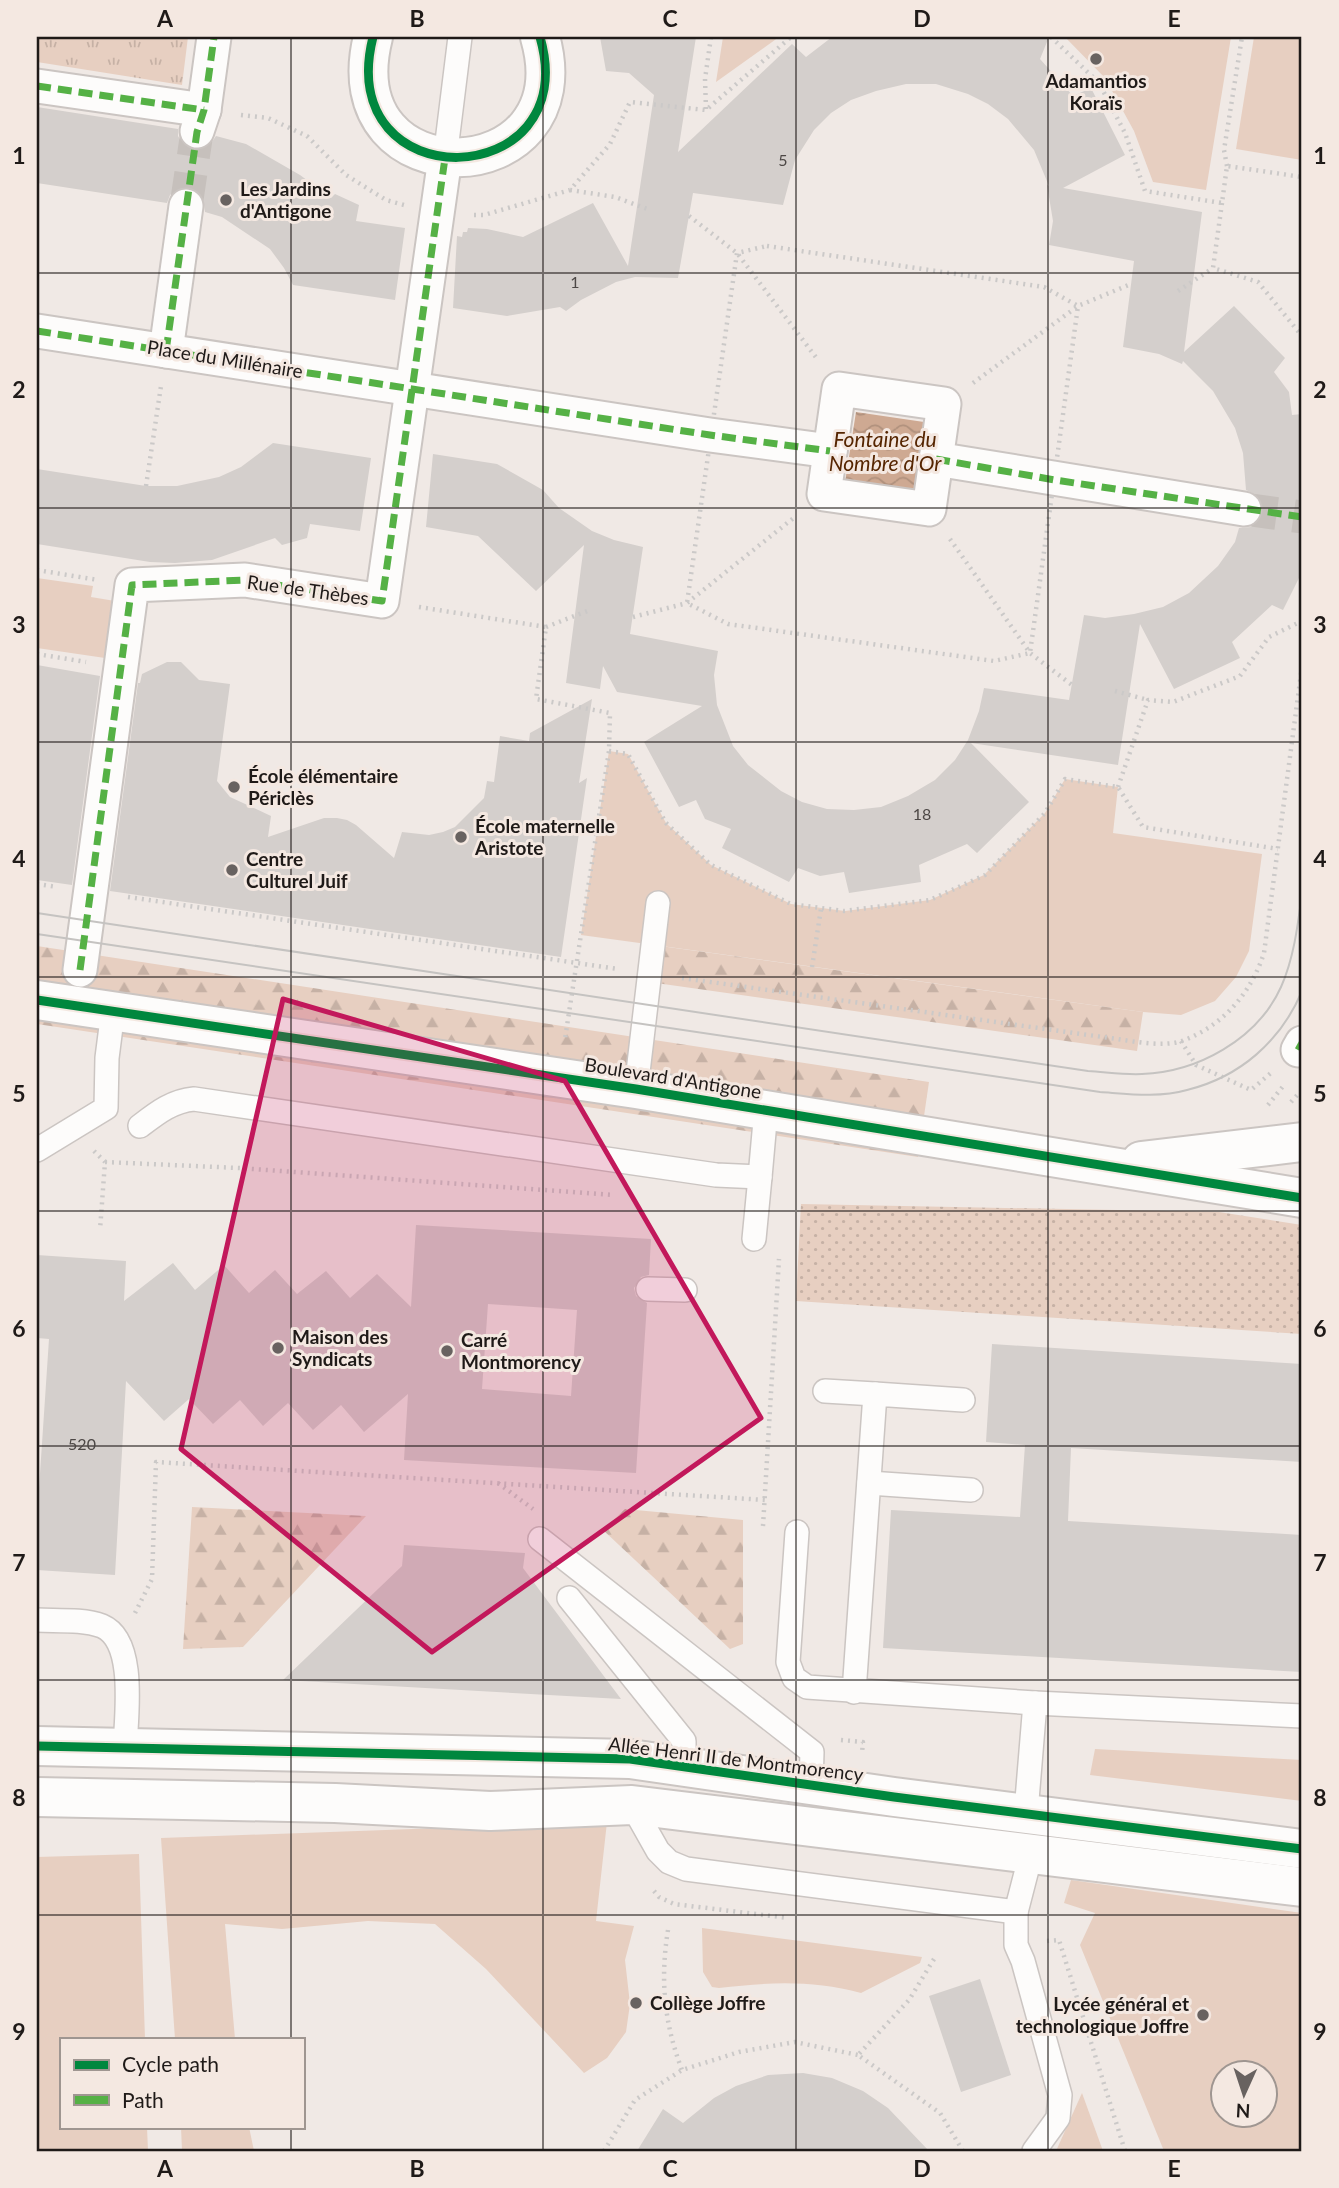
<svg xmlns="http://www.w3.org/2000/svg" width="1339" height="2188" viewBox="0 0 1339 2188" font-family="Lato,sans-serif">
  <style>
    .grass { fill: #e7cfc1; fill-rule: evenodd }
    .forest { fill: url(#forest-firs) }
    .park { fill: url(#park-tufts) }
    .garden { fill: url(#garden-dots) }
    .water { fill: url(#water-waves) }
    .building { fill: #d4cfcc; fill-rule: evenodd }
    .lines { fill: none; stroke-linecap: round; stroke-linejoin: round }
    .pedestrian-tunnel { stroke: #c6c0bc; stroke-width: 33; stroke-dasharray: 33 17; stroke-linecap: butt }
    .service-casing { stroke: #cbc5c2; stroke-width: 26 }
    .pedestrian-casing { stroke: #cbc5c2; stroke-width: 37 }
    .minor-casing { stroke: #cbc5c2; stroke-width: 42 }
    .tertiary-casing { stroke: #cbc5c2; stroke-width: 42 }
    .path { stroke: #cbc9c8; stroke-width: 4.5; stroke-dasharray: 2 5; stroke-linecap: butt }
    .service { stroke: #fdfcfb; stroke-width: 23 }
    .pedestrian { stroke: #fdfcfb; stroke-width: 33 }
    .minor { stroke: #fdfcfb; stroke-width: 38 }
    .tertiary { stroke: #fdfcfb; stroke-width: 38 }
    .tram { stroke: #c5c3c1; stroke-width: 2 }
    .quiet { stroke: #55b145; stroke-width: 7; stroke-dasharray: 14 7; stroke-linecap: butt }
    .cycleway-casing { stroke: #f4e8e1; stroke-width: 13 }
    .cycleway { stroke: #00873e; stroke-width: 9 }
    .marked { fill: #c2185b; fill-opacity: 0.2; stroke: #c2185b; stroke-width: 5; stroke-linejoin: round }
    .grid { fill: none; stroke: #1f1a18; stroke-width: 2; stroke-opacity: 0.55 }
    .poi-dot { fill: #686260; stroke: #f4e8e1; stroke-width: 2.5 }
    .labels { text-anchor: middle; stroke-width: 6; stroke-linejoin: round; paint-order: stroke }
    .number-label { font-size: 16px; fill: #4d4846 }
    .poi-label { font-size: 19px; font-weight: bold; fill: #1f1a18; stroke: #f4e8e1; text-anchor: start }
    .street-label { font-size: 19px; fill: #1f1a18; stroke: #f4e8e1 }
    .water-label { font-size: 21px; font-style: italic; fill: #552501; stroke: #f4e8e1 }
    .neatline { fill: none; stroke: #1f1a18; stroke-width: 2.5 }
    .grid-label { font-size: 23px; text-anchor: middle; font-weight: bold; fill: #1f1a18 }
  </style>
  <defs>
    <pattern id="forest-firs" width="22" height="20" patternUnits="userSpaceOnUse" patternTransform="scale(1.75)"><rect width="22" height="20" fill="#e7cfc1"/><path d="M5 1l3.5 6h-7zM16 11l3.5 6h-7z" fill="#c6b1a5"/></pattern>
    <pattern id="park-tufts" width="24" height="20" patternUnits="userSpaceOnUse" patternTransform="scale(1.75)"><rect width="24" height="20" fill="#e7cfc1"/><path d="M3 7l-1-3M5 7V3M7 7l1-3M15 17l-1-3M17 17v-4M19 17l1-3" fill="none" stroke="#c6b1a5"/></pattern>
    <pattern id="garden-dots" width="8" height="8" patternUnits="userSpaceOnUse" patternTransform="scale(1.75)"><rect width="8" height="8" fill="#e7cfc1"/><path d="M2 2h.1M6 6h.1" fill="none" stroke="#c6b1a5" stroke-width="1.8" stroke-linecap="round"/></pattern>
    <pattern id="water-waves" width="16" height="10" patternUnits="userSpaceOnUse" patternTransform="scale(1.75)"><rect width="16" height="10" fill="#cea992"/><path d="M0 5q4-4 8 0t8 0" fill="none" stroke="#b0917d"/></pattern>
  </defs>
  <rect width="100%" height="100%" fill="#f0e9e5"/>
  <!-- grass -->
  <g class="grass">
    <path d="M 723,37 L 779,37 L 716,82 Z"/>
    <path d="M 1065,37 L 1231,37 L 1206,190 L 1153,182 L 1134,131 L 1105,78 Z"/>
    <path d="M 1254,37 L 1302,37 L 1302,160 L 1236,149 Z"/>
    <path d="M 37,578 L 93,586 L 91,597 L 115,601 L 105,658 L 37,648 Z"/>
    <path d="M 609,751 L 628,754 L 666,823 L 711,865 L 791,904 L 845,911 L 930,900 L 984,875 L 1045,813 L 1065,779 L 1118,787 L 1113,833 L 1262,854 L 1249,951 L 1236,977 L 1215,1001 L 1181,1015 L 1143,1012 L 581,935 Z"/>
    <path d="M 1095,1749 L 1302,1760 L 1302,1801 L 1090,1775 Z"/>
    <path d="M 607,1822 L 596,1921 L 634,1926 L 625,1960 L 630,2004 L 626,2032 L 607,2058 L 584,2073 L 486,1969 L 435,1924 L 368,1921 L 282,1929 L 225,1924 L 235,2039 L 175,2039 L 161,1838 Z"/>
    <path d="M 139,1854 L 145,2039 L 61,2039 L 61,2127 L 147,2127 L 148,2151 L 37,2151 L 37,1857 Z"/>
    <path d="M 1071,1880 L 1302,1913 L 1302,2151 L 1164,2151 L 1080,1945 L 1095,1913 L 1064,1903 ZM 1224,2072 L 1266,2072 L 1266,2114 L 1224,2114 Z"/>
    <path d="M 702,1928 L 922,1957 L 920,1963 L 861,1993 C 813,1980 768,1982 719,1988 L 712,1987 L 703,1972 Z"/>
    <path d="M 1082,2093 L 1103,2151 L 1056,2151 Z"/>
    <path d="M 181,2127 L 249,2127 L 254,2151 L 182,2151 Z"/>
  </g>
  <!-- forest -->
  <g class="forest">
    <path d="M 653,945 L 1143,1012 L 1137,1051 L 649,982 Z"/>
    <path d="M 37,946 L 929,1082 L 918,1157 L 37,1024 Z"/>
    <path d="M 192,1507 L 366,1516 L 243,1647 L 183,1649 Z"/>
    <path d="M 625,1509 L 743,1520 L 743,1644 L 730,1649 L 603,1530 Z"/>
  </g>
  <!-- park -->
  <path class="park" d="M 37,37 L 188,37 L 182,85 L 37,62 Z"/>
  <!-- garden -->
  <path class="garden" d="M 801,1204 L 1219,1212 L 1302,1225 L 1302,1334 L 796,1301 Z"/>
  <!-- water -->
  <path class="water" d="M 856,412 L 924,422 L 914,491 L 845,482 Z"/>
  <!-- building -->
  <g class="building">
    <path d="M 600,37 L 696,37 L 678,152 L 792,44 L 806,57 L 832,37 L 1049,37 L 1040,59 L 1073,96 L 1091,88 L 1125,155 L 1063,188 L 1202,212 L 1184,352 L 1234,306 L 1285,358 L 1274,372 L 1289,392 L 1292,415 L 1302,414 L 1302,572 L 1283,610 L 1272,605 L 1232,642 L 1240,658 L 1174,689 L 1140,624 L 1118,765 L 971,743 L 1029,802 L 977,853 L 967,844 L 919,865 L 921,882 L 849,893 L 844,872 L 820,876 L 798,868 L 789,882 L 722,848 L 731,829 L 705,819 L 696,800 L 679,807 L 644,742 L 702,706 L 617,692 L 603,666 L 600,689 L 566,683 L 584,545 L 536,591 L 478,536 L 426,527 L 433,454 L 497,464 L 543,490 L 559,508 L 592,531 L 614,540 L 643,547 L 630,634 L 718,651 L 714,675 L 717,705 L 733,746 L 748,765 L 781,791 L 802,802 L 827,809 L 854,810 L 881,807 L 908,796 L 935,780 L 955,760 L 968,740 L 979,711 L 984,688 L 1069,700 L 1084,615 L 1105,618 L 1134,614 L 1163,607 L 1189,593 L 1218,566 L 1235,542 L 1239,528 L 1251,527 L 1259,521 L 1263,511 L 1262,502 L 1257,495 L 1246,490 L 1243,453 L 1235,428 L 1213,391 L 1183,361 L 1182,364 L 1159,354 L 1123,347 L 1134,261 L 1049,245 L 1053,221 L 1047,185 L 1049,186 L 1034,150 L 1008,119 L 988,104 L 968,94 L 936,84 L 906,84 L 876,91 L 851,100 L 831,113 L 814,130 L 795,160 L 783,205 L 693,193 L 678,278 L 635,277 L 616,282 L 581,300 L 566,311 L 560,307 L 507,316 L 453,308 L 457,236 L 462,237 L 463,232 L 467,232 L 468,228 L 487,229 L 523,237 L 593,203 L 628,266 L 654,95 L 629,73 L 606,71 Z"/>
    <path d="M 37,107 L 178,129 L 178,136 L 182,143 L 192,149 L 202,150 L 209,146 L 216,136 L 246,144 L 300,175 L 331,198 L 335,194 L 359,205 L 356,221 L 405,228 L 395,300 L 293,285 L 284,268 L 270,249 L 222,217 L 205,212 L 203,198 L 197,190 L 189,187 L 178,189 L 170,195 L 167,203 L 37,183 Z"/>
    <path d="M 273,443 L 371,458 L 360,531 L 310,524 L 307,538 L 282,545 L 275,538 L 212,560 L 175,563 L 150,562 L 37,544 L 37,469 L 146,486 L 177,486 L 219,477 L 241,467 Z"/>
    <path d="M 167,662 L 181,662 L 199,680 L 230,684 L 217,781 L 230,797 L 271,816 L 268,837 L 324,818 L 337,818 L 347,820 L 356,825 L 394,858 L 402,832 L 429,835 L 443,832 L 455,827 L 484,798 L 487,781 L 494,782 L 500,736 L 529,741 L 530,733 L 592,699 L 579,783 L 587,778 L 561,957 L 110,891 L 138,683 L 140,683 L 142,674 Z"/>
    <path d="M 37,665 L 100,676 L 72,885 L 37,880 Z"/>
    <path d="M 416,1225 L 651,1239 L 649,1275 L 641,1277 L 634,1288 L 636,1296 L 647,1303 L 636,1473 L 404,1460 L 408,1394 L 364,1432 L 341,1405 L 313,1430 L 288,1403 L 263,1426 L 240,1400 L 213,1424 L 189,1399 L 164,1421 L 126,1381 L 115,1575 L 37,1570 L 37,1518 L 49,1339 L 37,1338 L 37,1255 L 126,1261 L 124,1301 L 173,1263 L 195,1290 L 224,1265 L 249,1293 L 275,1270 L 297,1294 L 326,1271 L 350,1298 L 377,1274 L 411,1307 ZM 488,1304 L 577,1310 L 571,1396 L 482,1389 Z"/>
    <path d="M 992,1344 L 1302,1364 L 1302,1462 L 1071,1448 L 1068,1521 L 1302,1535 L 1302,1672 L 883,1648 L 891,1510 L 1020,1517 L 1025,1445 L 986,1442 Z"/>
    <path d="M 404,1545 L 525,1553 L 523,1568 L 621,1699 L 283,1680 L 402,1566 Z"/>
    <path d="M 980,1979 L 1011,2075 L 961,2092 L 929,1996 Z"/>
    <path d="M 803,2073 L 832,2078 L 863,2091 L 888,2108 L 929,2151 L 637,2151 L 663,2109 L 683,2123 L 714,2098 L 736,2086 L 768,2075 Z"/>
  </g>
  <g class="lines">
    <!-- pedestrian-tunnel -->
    <g class="pedestrian-tunnel">
      <path d="M 186,206 L 197,132"/>
      <path d="M 1244,509 L 1302,517"/>
    </g>
    <defs>
      <g id="service">
        <path d="M 445,158 L 460,37"/>
        <path d="M 636,1089 L 658,903"/>
        <path d="M 140,1126 C 157,1113 172,1101 194,1099 L 716,1175 L 760,1177 L 766,1110"/>
        <path d="M 37,1150 L 106,1108 L 107,1058 L 113,1011"/>
        <path d="M 754,1239 L 760,1177"/>
        <path d="M 648,1289 L 685,1290"/>
        <path d="M 825,1391 L 875,1394"/>
        <path d="M 869,1483 L 971,1490"/>
        <path d="M 797,1532 L 788,1662 L 794,1678 L 807,1687 L 1035,1703 L 1302,1716"/>
        <path d="M 540,1539 L 812,1752 L 811,1785"/>
        <path d="M 569,1598 L 684,1741 L 684,1767"/>
        <path d="M 37,1620 C 57,1621 83,1619 102,1626 C 137,1641 126,1717 125,1748"/>
        <path d="M 854,1692 L 875,1394 L 963,1400"/>
        <path d="M 632,1805 L 658,1851 L 669,1862 L 686,1869 L 1016,1912 L 1031,1854"/>
        <path d="M 1026,1812 L 1035,1703"/>
        <path d="M 1016,1912 L 1016,1945 L 1023,1961 L 1060,2095 L 1058,2118 L 1034,2151"/>
      </g>
      <g id="pedestrian">
        <path d="M 37,86 L 204,110"/>
        <path d="M 197,131 L 204,110 L 214,37"/>
        <path d="M 37,331 L 710,435 L 830,451"/>
        <path d="M 166,351 L 186,206"/>
        <path d="M 839,389 L 944,404 L 929,509 L 824,494 Z"/>
        <path d="M 936,459 L 1244,509"/>
        <path d="M 80,970 L 132,585 L 245,580 L 382,601 L 445,158"/>
        <path d="M 1298,1050 L 1302,1043"/>
      </g>
      <path id="minor" d="M 373,37 C 332,201 585,194 540,37"/>
      <g id="tertiary">
        <path d="M 37,1000 L 636,1089 L 1302,1198"/>
        <path d="M 1141,1161 L 1302,1142"/>
        <path d="M 37,1746 L 630,1759 L 894,1797 L 1302,1849"/>
        <path d="M 37,1797 L 335,1803 L 490,1811 L 632,1805 L 1302,1887"/>
      </g>
    </defs>
    <!-- service casing -->
    <use href="#service" class="service-casing"/>
    <!-- pedestrian casing -->
    <use href="#pedestrian" class="pedestrian-casing"/>
    <!-- minor casing -->
    <use href="#minor" class="minor-casing"/>
    <!-- tertiary casing -->
    <use href="#tertiary" class="tertiary-casing"/>
    <!-- path -->
    <g class="path">
      <path d="M 1051,37 L 1099,83 L 1125,133 L 1145,191 L 1222,203 L 1227,166 L 1302,177"/>
      <path d="M 706,109 L 705,79 L 711,37"/>
      <path d="M 241,115 L 268,118 L 307,136 L 346,175 L 386,200 L 404,205"/>
      <path d="M 1227,166 L 1224,150 L 1242,37"/>
      <path d="M 570,190 L 615,197 L 650,210"/>
      <path d="M 1222,203 L 1213,268 L 1258,282 L 1302,336"/>
      <path d="M 474,215 L 484,215 L 570,190 L 610,144 L 630,102 L 706,110 L 791,37"/>
      <path d="M 689,216 L 737,253 L 818,360"/>
      <path d="M 767,246 L 1044,287 L 1078,306 L 1030,653 L 994,661 L 728,624 L 687,603 L 737,253 Z"/>
      <path d="M 1178,291 L 1213,268"/>
      <path d="M 973,383 L 1078,306 L 1131,284"/>
      <path d="M 146,486 L 161,386"/>
      <path d="M 950,539 L 1030,653 L 1072,685"/>
      <path d="M 37,570 L 98,580"/>
      <path d="M 419,607 L 546,627 L 536,699 L 610,713 L 609,751 L 565,1039"/>
      <path d="M 633,617 L 687,603 L 796,516"/>
      <path d="M 546,627 L 590,610"/>
      <path d="M 37,654 L 86,662"/>
      <path d="M 1115,691 L 1148,700"/>
      <path d="M 609,751 L 628,754 L 666,823 L 711,865 L 791,904 L 844,911 L 930,900 L 985,875 L 1045,813 L 1065,779 L 1118,787 L 1143,827 L 1278,849"/>
      <path d="M 1118,787 L 1148,700 L 1173,702 L 1240,676 L 1269,637 L 1302,621"/>
      <path d="M 37,884 L 57,887"/>
      <path d="M 128,897 L 618,969"/>
      <path d="M 812,967 L 821,909"/>
      <path d="M 682,978 L 1117,1039 C 1137,1042 1163,1047 1182,1041 C 1223,1026 1251,993 1264,953 L 1302,666"/>
      <path d="M 1181,1041 L 1196,1065 L 1251,1090 L 1272,1072"/>
      <path d="M 1291,1102 L 1300,1092 L 1302,1094"/>
      <path d="M 1268,1105 L 1284,1085"/>
      <path d="M 94,1151 L 105,1162 L 100,1230"/>
      <path d="M 105,1162 L 239,1168 L 614,1195"/>
      <path d="M 498,1483 L 533,1509"/>
      <path d="M 763,1526 L 779,1259"/>
      <path d="M 135,1613 L 152,1579 L 156,1462 L 765,1500"/>
      <path d="M 841,1740 L 863,1742 L 862,1753"/>
      <path d="M 654,1891 L 659,1897 L 674,1904 L 788,1918"/>
      <path d="M 668,1930 C 660,1979 664,2023 682,2070"/>
      <path d="M 1047,1941 L 1059,1940 L 1125,2151"/>
      <path d="M 934,1959 L 909,2000 L 858,2055 L 940,2113 L 963,2151"/>
      <path d="M 604,2151 L 635,2100 L 682,2070 L 739,2052 L 795,2042 L 858,2055"/>
    </g>
    <!-- service -->
    <use href="#service" class="service"/>
    <!-- pedestrian -->
    <use href="#pedestrian" class="pedestrian"/>
    <!-- minor -->
    <use href="#minor" class="minor"/>
    <!-- tertiary -->
    <use href="#tertiary" class="tertiary"/>
    <!-- tram -->
    <g class="tram">
      <path d="M 37,913 L 1088,1071 C 1106,1072 1124,1075 1142,1074 C 1197,1072 1257,1040 1281,987 C 1294,958 1298,924 1302,893"/>
      <path d="M 37,934 L 1100,1092 C 1129,1094 1159,1098 1187,1090 C 1240,1077 1281,1041 1302,991"/>
    </g>
    <!-- quiet -->
    <g class="quiet">
      <path d="M 37,86 L 204,110"/>
      <path d="M 37,331 L 710,435 L 830,451"/>
      <path d="M 166,351 L 197,132 L 204,110 L 214,37"/>
      <path d="M 936,459 L 1055,480 L 1302,517"/>
      <path d="M 80,970 L 132,585 L 245,580 L 382,601 L 445,158"/>
      <path d="M 1298,1050 L 1302,1043"/>
    </g>
    <defs>
      <g id="cycleway">
        <path d="M 373,37 C 332,201 585,194 540,37"/>
        <path d="M 37,1000 L 636,1089 L 1302,1198"/>
        <path d="M 37,1746 L 630,1759 L 894,1797 L 1302,1849"/>
      </g>
    </defs>
    <!-- cycleway casing -->
    <use href="#cycleway" class="cycleway-casing"/>
    <!-- cycleway -->
    <use href="#cycleway" class="cycleway"/>
  </g>
  <!-- marked area -->
  <path class="marked" d="M 283,999 L 565,1081 L 761,1418 L 432,1652 L 181,1449 Z"/>
  <!-- grid -->
  <path class="grid" d="M 291,37 L 291,2039M 543,37 L 543,2151M 796,37 L 796,2151M 1048,37 L 1048,2151M 37,273 L 1302,273M 37,508 L 1302,508M 37,742 L 1302,742M 37,977 L 1302,977M 37,1211 L 1302,1211M 37,1446 L 1302,1446M 37,1680 L 1302,1680M 37,1915 L 1302,1915M 291,2127 L 291,2151"/>
  <!-- markers -->
  <g class="poi-dot">
    <circle cx="1096" cy="59" r="7"/>
    <circle cx="226" cy="200" r="7"/>
    <circle cx="234" cy="787" r="7"/>
    <circle cx="461" cy="837" r="7"/>
    <circle cx="232" cy="870" r="7"/>
    <circle cx="278" cy="1348" r="7"/>
    <circle cx="447" cy="1351" r="7"/>
    <circle cx="636" cy="2003" r="7"/>
    <circle cx="1203" cy="2015" r="7"/>
  </g>
  <g class="labels">
    <!-- number labels -->
    <g class="number-label">
      <text x="783" y="166">5</text>
      <text x="575" y="288">1</text>
      <text x="922" y="820">18</text>
      <text x="82" y="1450">520</text>
    </g>
    <!-- poi labels -->
    <g class="poi-label">
      <text x="1096" y="88" text-anchor="middle">Adamantios<tspan x="1096" dy="22">Koraïs</tspan></text>
      <text x="240" y="196">Les Jardins<tspan x="240" dy="22">d'Antigone</tspan></text>
      <text x="248" y="783">École élémentaire<tspan x="248" dy="22">Périclès</tspan></text>
      <text x="475" y="833">École maternelle<tspan x="475" dy="22">Aristote</tspan></text>
      <text x="246" y="866">Centre<tspan x="246" dy="22">Culturel Juif</tspan></text>
      <text x="292" y="1344">Maison des<tspan x="292" dy="22">Syndicats</tspan></text>
      <text x="461" y="1347">Carré<tspan x="461" dy="22">Montmorency</tspan></text>
      <text x="650" y="2010">Collège Joffre</text>
      <text x="1189" y="2011" text-anchor="end">Lycée général et<tspan x="1189" dy="22">technologique Joffre</tspan></text>
    </g>
    <!-- street labels -->
    <g class="street-label">
      <text transform="translate(225 359) rotate(9)" y="7">Place du Millénaire</text>
      <text transform="translate(308 590) rotate(8)" y="7">Rue de Thèbes</text>
      <text transform="translate(673 1078) rotate(9)" y="7">Boulevard d'Antigone</text>
      <text transform="translate(736 1759) rotate(7)" y="7">Allée Henri II de Montmorency</text>
    </g>
    <!-- water labels -->
    <g class="water-label">
      <text x="885" y="447">Fontaine du<tspan x="885" dy="24">Nombre d'Or</tspan></text>
    </g>
  </g>
  <!-- border -->
  <rect width="1339" height="2188" fill="none" stroke="#f4e8e1" stroke-width="77"/>
  <!-- legend -->
  <rect x="60" y="2038" width="245" height="91" fill="#f4e8e1" stroke="#9f9691" stroke-width="2"/>
  <rect x="74" y="2060" width="35" height="10" fill="#00873e" stroke="#9f9691" stroke-width="2"/>
  <text x="122" y="2072" font-size="21" fill="#1f1a18">Cycle path</text>
  <rect x="74" y="2095" width="35" height="10" fill="#55b145" stroke="#9f9691" stroke-width="2"/>
  <text x="122" y="2108" font-size="21" fill="#1f1a18">Path</text>
  <!-- north arrow -->
  <g transform="translate(1244 2094) rotate(183)"><circle r="33" fill="#f4e8e1" stroke="#9f9691" stroke-width="2"/>
  <path d="M0-5L12 26L0 18L-12 26Z" fill="#686260"/>
  <text y="-10" font-size="19" font-weight="bold" text-anchor="middle" fill="#1f1a18">N</text>
  </g>
  <rect x="38" y="38" width="1262" height="2112" class="neatline"/>
  <g class="grid-label">
    <text x="165" y="27">A</text>
    <text x="417" y="27">B</text>
    <text x="670" y="27">C</text>
    <text x="922" y="27">D</text>
    <text x="1174" y="27">E</text>
    <text x="19" y="164">1</text>
    <text x="1320" y="164">1</text>
    <text x="19" y="398">2</text>
    <text x="1320" y="398">2</text>
    <text x="19" y="633">3</text>
    <text x="1320" y="633">3</text>
    <text x="19" y="867">4</text>
    <text x="1320" y="867">4</text>
    <text x="19" y="1102">5</text>
    <text x="1320" y="1102">5</text>
    <text x="19" y="1337">6</text>
    <text x="1320" y="1337">6</text>
    <text x="19" y="1571">7</text>
    <text x="1320" y="1571">7</text>
    <text x="19" y="1806">8</text>
    <text x="1320" y="1806">8</text>
    <text x="19" y="2040">9</text>
    <text x="1320" y="2040">9</text>
    <text x="165" y="2177">A</text>
    <text x="417" y="2177">B</text>
    <text x="670" y="2177">C</text>
    <text x="922" y="2177">D</text>
    <text x="1174" y="2177">E</text>
  </g>
</svg>
